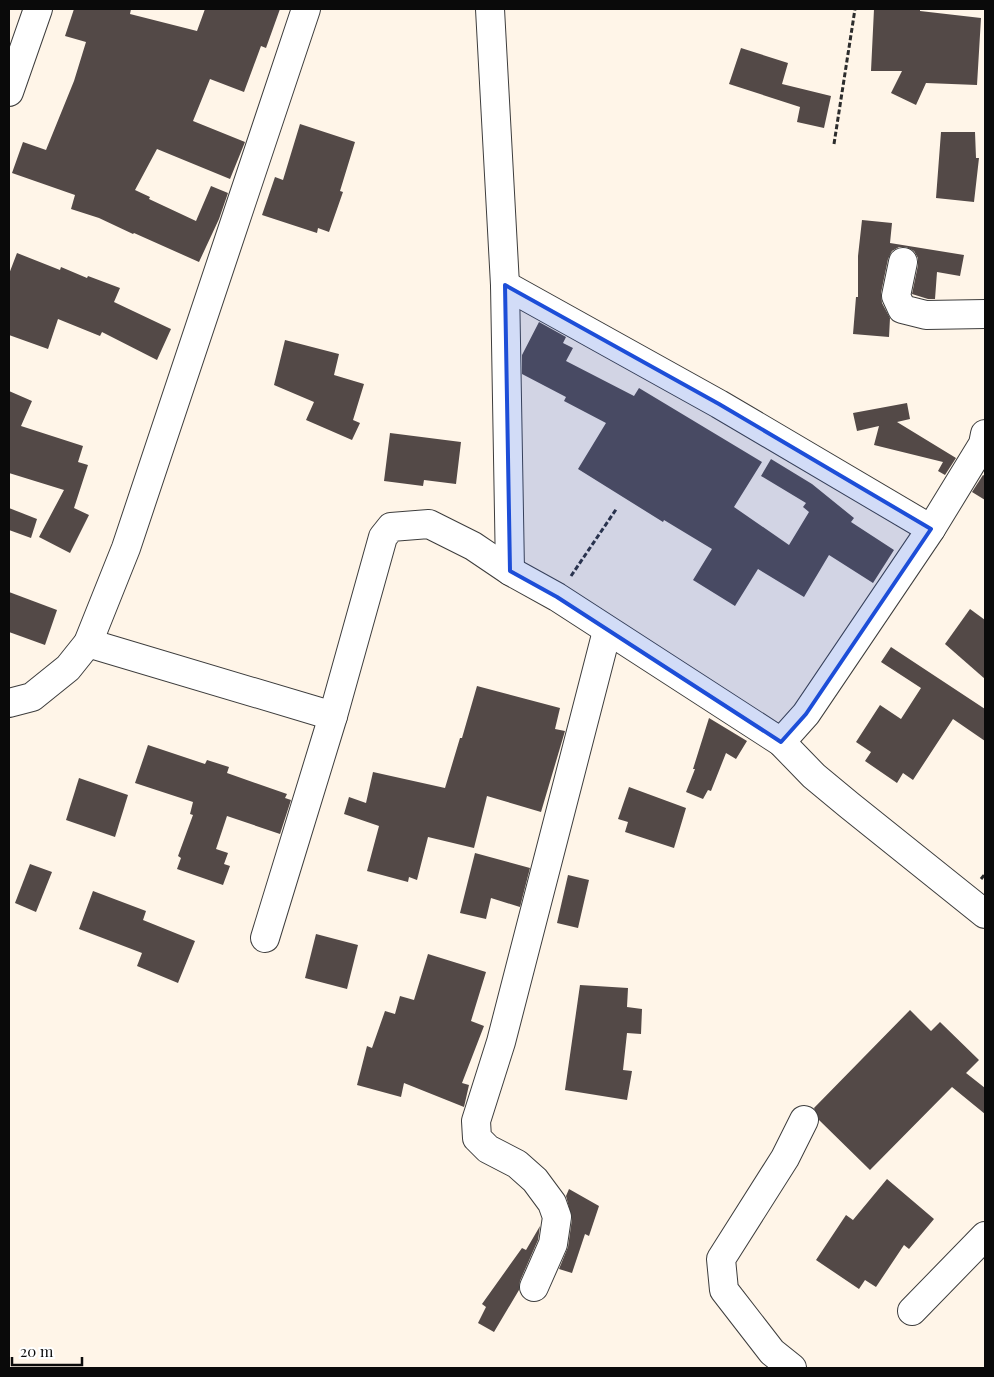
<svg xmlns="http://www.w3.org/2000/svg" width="994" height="1377" viewBox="0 0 994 1377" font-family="'Playfair Display',serif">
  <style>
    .building { fill: #534947 }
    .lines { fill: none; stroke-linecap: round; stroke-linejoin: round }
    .minor-casing { stroke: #3d3d3d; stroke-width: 30 }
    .path { stroke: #2c2c2c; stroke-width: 3; stroke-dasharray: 5 2.5; stroke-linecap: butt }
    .minor { stroke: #fff; stroke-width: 28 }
    .marked { fill: #1d4ed8; fill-opacity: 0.2; stroke: #1d4ed8; stroke-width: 4; stroke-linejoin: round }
  </style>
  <rect width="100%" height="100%" fill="#fff5e8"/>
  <!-- building -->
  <g class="building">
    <path d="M 74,9 L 131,9 L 130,14 L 197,31 L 205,9 L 280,9 L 266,48 L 261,46 L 244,92 L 210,79 L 193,121 L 245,142 L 230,179 L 157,149 L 135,190 L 150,197 L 149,199 L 196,221 L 211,186 L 228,193 L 219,219 L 199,262 L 134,233 L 133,234 L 99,218 L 71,209 L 75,195 L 12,173 L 23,142 L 46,150 L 74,81 L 86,42 L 65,36 Z"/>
    <path d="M 874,9 L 920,9 L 920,11 L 981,18 L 977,85 L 926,83 L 916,105 L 891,93 L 902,71 L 871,71 Z"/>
    <path d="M 741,48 L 788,63 L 782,84 L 831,96 L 824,128 L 797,122 L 800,107 L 729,84 Z"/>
    <path d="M 300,124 L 355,142 L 340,191 L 343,192 L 329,232 L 318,228 L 317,233 L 262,215 L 275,177 L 283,180 Z"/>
    <path d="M 941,132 L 975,132 L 976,158 L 979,158 L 974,202 L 936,198 Z"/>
    <path d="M 862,220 L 892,223 L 890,243 L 964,255 L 960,276 L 937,272 L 935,299 L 928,299 L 912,294 L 918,265 L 918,258 L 914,251 L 906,247 L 899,247 L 892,251 L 888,259 L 881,293 L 882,303 L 890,318 L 889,337 L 853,334 L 856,297 L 858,297 L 858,256 Z"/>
    <path d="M 17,253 L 60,270 L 61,267 L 87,278 L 88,276 L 120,288 L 114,302 L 171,329 L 157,360 L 102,332 L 100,336 L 58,319 L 48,349 L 9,335 L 9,274 Z"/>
    <path d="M 539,322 L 566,337 L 563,343 L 573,348 L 566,361 L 634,396 L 639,388 L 762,462 L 734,507 L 789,545 L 809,512 L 803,507 L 806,503 L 761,476 L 771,459 L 812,484 L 854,518 L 851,522 L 894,550 L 873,583 L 829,555 L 804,597 L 758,569 L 735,606 L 693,580 L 712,549 L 664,520 L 663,522 L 578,469 L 606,423 L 564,401 L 566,397 L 522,374 L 522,355 Z"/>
    <path d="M 285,340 L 339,354 L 334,375 L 364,384 L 353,420 L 360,423 L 352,440 L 306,420 L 314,402 L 274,385 Z"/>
    <path d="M 9,391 L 32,401 L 21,426 L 83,446 L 78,462 L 88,465 L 74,508 L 89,515 L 70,553 L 39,537 L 64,490 L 9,473 Z"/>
    <path d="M 907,403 L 910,419 L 897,422 L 956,458 L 945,475 L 938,471 L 943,462 L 874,445 L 879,426 L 857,431 L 853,413 Z"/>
    <path d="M 390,433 L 461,442 L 456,484 L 424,480 L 423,486 L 384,481 Z"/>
    <path d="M 983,475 L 985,476 L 985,500 L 972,492 Z"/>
    <path d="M 9,508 L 37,519 L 31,538 L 9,530 Z"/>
    <path d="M 9,592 L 57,610 L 45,645 L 9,632 Z"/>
    <path d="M 970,609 L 985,620 L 985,679 L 945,644 Z"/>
    <path d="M 891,647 L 985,709 L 985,741 L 953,719 L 913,780 L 903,773 L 897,783 L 865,761 L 871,752 L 856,742 L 880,705 L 901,719 L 921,688 L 881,662 Z"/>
    <path d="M 477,686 L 560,708 L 555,729 L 565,731 L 541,812 L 487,796 L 474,848 L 428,837 L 417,880 L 409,877 L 408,882 L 367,871 L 379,826 L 344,814 L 349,797 L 366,803 L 373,772 L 445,788 L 460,738 L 462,738 Z"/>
    <path d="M 709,718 L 747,741 L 736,759 L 726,753 L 711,791 L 708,790 L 703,799 L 686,792 L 695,769 L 693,769 Z"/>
    <path d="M 148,745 L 205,764 L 207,760 L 229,767 L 227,773 L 287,794 L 285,798 L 291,800 L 280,834 L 227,816 L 216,849 L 228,853 L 224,864 L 230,866 L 223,885 L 177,869 L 181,858 L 178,856 L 193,815 L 190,814 L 193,802 L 135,783 Z"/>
    <path d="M 79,778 L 128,795 L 115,837 L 66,820 Z"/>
    <path d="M 629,787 L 686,808 L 674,848 L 625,832 L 628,822 L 618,819 Z"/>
    <path d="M 475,853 L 530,868 L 520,907 L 491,898 L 486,919 L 460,913 Z"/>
    <path d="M 30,864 L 52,872 L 36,912 L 15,903 Z"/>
    <path d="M 568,875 L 589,880 L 578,928 L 557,923 Z"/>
    <path d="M 93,891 L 146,911 L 143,920 L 195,941 L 178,983 L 137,966 L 142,953 L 79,929 Z"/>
    <path d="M 316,934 L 358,945 L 347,989 L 305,978 Z"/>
    <path d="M 428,954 L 486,972 L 471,1021 L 484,1026 L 462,1083 L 469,1085 L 464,1107 L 404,1083 L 401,1097 L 357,1085 L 367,1046 L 372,1048 L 385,1011 L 395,1014 L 400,996 L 414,1000 Z"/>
    <path d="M 580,985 L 628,988 L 627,1007 L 642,1009 L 641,1034 L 627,1033 L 623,1070 L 632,1071 L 627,1100 L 565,1090 Z"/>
    <path d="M 910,1010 L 931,1031 L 940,1022 L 979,1060 L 966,1073 L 985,1088 L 985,1114 L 952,1087 L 870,1170 L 819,1120 L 814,1108 Z"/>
    <path d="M 887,1179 L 934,1219 L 909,1249 L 904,1245 L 876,1287 L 865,1280 L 859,1289 L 816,1260 L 846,1215 L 853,1220 Z"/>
    <path d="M 569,1189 L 599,1206 L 589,1236 L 585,1234 L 572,1273 L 559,1269 L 568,1247 L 572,1219 L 566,1196 Z"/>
    <path d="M 540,1226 L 538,1240 L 520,1281 L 519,1290 L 494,1332 L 478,1323 L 486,1307 L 482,1304 L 522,1248 L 526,1250 Z"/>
  </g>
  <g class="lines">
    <defs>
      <g id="minor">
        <path d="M 490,9 L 505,285 L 510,571"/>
        <path d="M 9,92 L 38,9"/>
        <path d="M 903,262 L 896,296 L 902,309 L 926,315 L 985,314"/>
        <path d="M 505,285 L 719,404 L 931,529"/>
        <path d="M 88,643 L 333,716"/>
        <path d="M 9,703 L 32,697 L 68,668 L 88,643 L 126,548 L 306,9"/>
        <path d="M 781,742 L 806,714 L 931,529 L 983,444 L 985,434"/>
        <path d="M 265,938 L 333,716 L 383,537 L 391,527 L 429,524 L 473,546 L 510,571 L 557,597 L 781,742 L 814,776 L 849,805 L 985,914"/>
        <path d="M 534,1287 L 553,1244 L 557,1217 L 552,1203 L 535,1180 L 517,1164 L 488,1149 L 477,1138 L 476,1121 L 501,1042 L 607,631"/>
        <path d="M 912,1311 L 985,1236"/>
        <path d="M 792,1368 L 772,1352 L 724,1290 L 721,1259 L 785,1158 L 804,1120"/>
      </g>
    </defs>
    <!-- minor casing -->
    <use href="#minor" class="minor-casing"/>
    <!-- path -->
    <g class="path">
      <path d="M 834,144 L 855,9"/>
      <path d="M 571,576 L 617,508"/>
      <path d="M 981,879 L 985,874"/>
    </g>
    <!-- minor -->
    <use href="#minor" class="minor"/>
  </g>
  <!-- marked area -->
  <path class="marked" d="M 505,285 L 719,404 L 931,529 L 806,714 L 781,742 L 557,597 L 510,571 Z"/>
  <!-- border -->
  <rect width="994" height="1377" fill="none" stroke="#0a0a0a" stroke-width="20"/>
  <!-- scale -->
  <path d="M12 1357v8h70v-8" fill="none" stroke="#0a0a0a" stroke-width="2.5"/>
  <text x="20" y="1357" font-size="15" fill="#0a0a0a" stroke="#ffffff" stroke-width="4" paint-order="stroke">20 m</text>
</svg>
